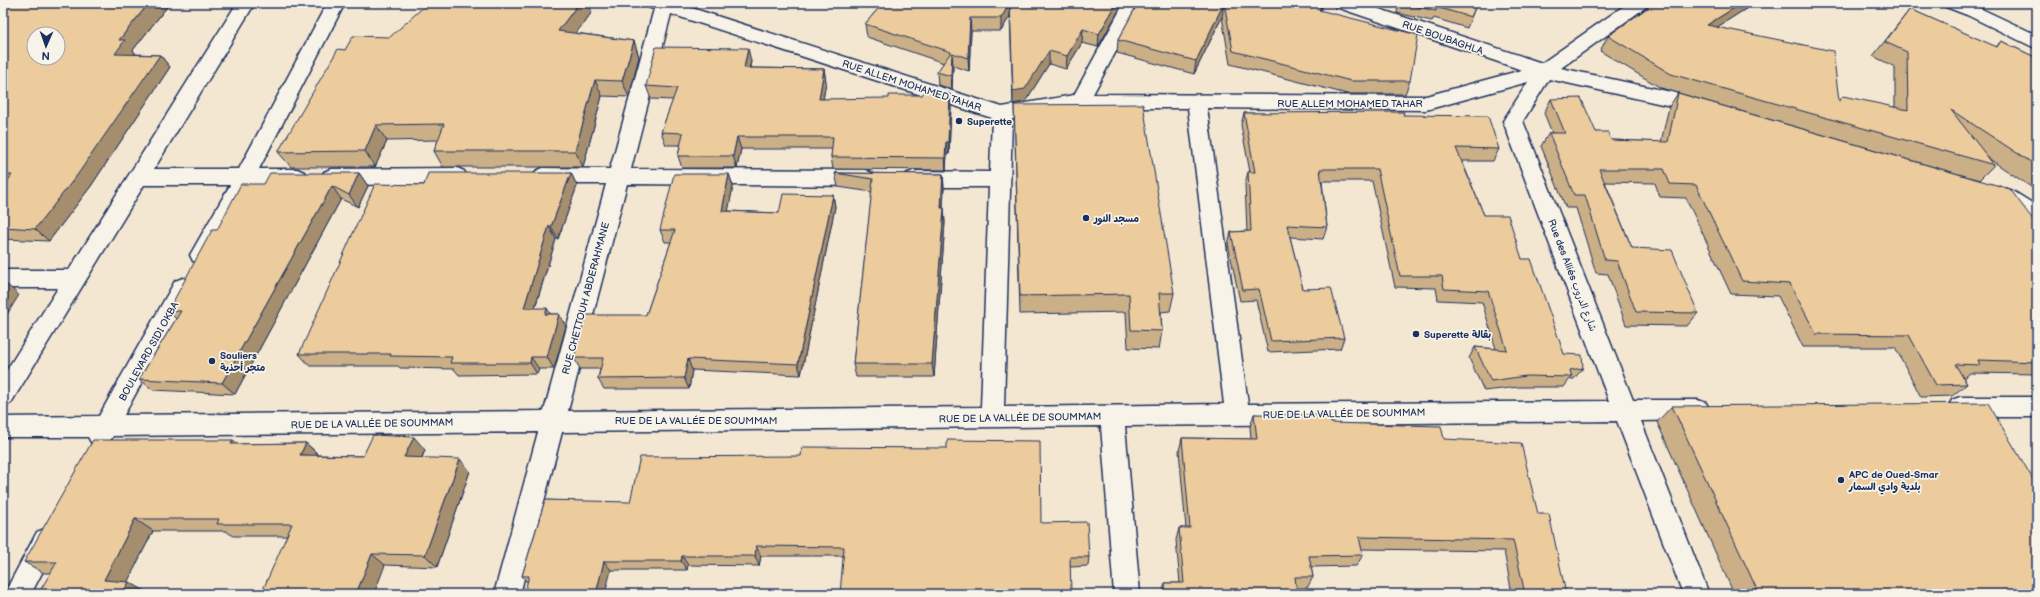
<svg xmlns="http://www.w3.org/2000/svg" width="2040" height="597" viewBox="0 0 2040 597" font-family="'Balsamiq Sans','Playpen Sans Arabic',sans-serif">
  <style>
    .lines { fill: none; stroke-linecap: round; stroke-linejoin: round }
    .minor-casing { stroke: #1b2f5e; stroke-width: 3 }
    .secondary-casing { stroke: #1b2f5e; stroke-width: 3 }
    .minor { fill: #f7f3e8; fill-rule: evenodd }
    .secondary { fill: #f7f3e8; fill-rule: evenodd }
    .wall { fill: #cbaf87; stroke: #1b2f5e }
    .shaded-wall { fill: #a58e6e; stroke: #1b2f5e }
    .building { fill: #eccb9d; stroke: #1b2f5e; fill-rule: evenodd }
    .poi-dot { fill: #1b2f5e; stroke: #f7f3e8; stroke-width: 1.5 }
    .labels { text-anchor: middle; stroke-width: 3.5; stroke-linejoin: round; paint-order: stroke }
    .street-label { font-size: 10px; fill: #1b2f5e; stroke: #f7f3e8 }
    .poi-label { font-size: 10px; font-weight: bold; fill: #1b2f5e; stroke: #f7f3e8; text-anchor: start }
  </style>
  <rect width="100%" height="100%" fill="#f4e7d2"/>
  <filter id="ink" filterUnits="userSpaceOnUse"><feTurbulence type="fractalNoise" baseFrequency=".025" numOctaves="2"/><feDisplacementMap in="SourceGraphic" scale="8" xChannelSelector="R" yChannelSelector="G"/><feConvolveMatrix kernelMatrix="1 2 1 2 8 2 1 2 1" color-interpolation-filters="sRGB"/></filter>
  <g filter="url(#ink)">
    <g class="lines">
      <defs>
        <g id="minor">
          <path d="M 237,3 L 255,3 L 154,169 L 239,169 L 327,3 L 345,3 L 259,169 L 297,169 L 304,172 L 307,177 L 304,182 L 297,185 L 251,185 L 209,261 L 201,263 L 193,261 L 190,255 L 230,185 L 144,185 L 11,403 L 3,406 L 3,376 L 58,288 L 3,288 L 3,270 L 69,270 Z"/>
          <path d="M 645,3 L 676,3 L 1002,107 L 1074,95 L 1124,3 L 1142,3 L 1093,94 L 1426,96 L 1522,70 L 1336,7 L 1333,3 L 1361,3 L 1542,63 L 1628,3 L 1649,3 L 1646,7 L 1561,68 L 1671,92 L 1709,103 L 1712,108 L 1709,113 L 1702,115 L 1671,106 L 1549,79 L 1523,121 L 1633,400 L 1698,400 L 1706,403 L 1710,410 L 1706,417 L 1698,420 L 1641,421 L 1709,594 L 1683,594 L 1617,421 L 1125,426 L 1140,594 L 1114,594 L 1101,426 L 562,432 L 520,594 L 494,594 L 538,432 L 113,436 L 108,444 L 100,448 L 92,444 L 88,437 L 3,437 L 3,417 L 99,416 L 175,281 L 183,278 L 191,281 L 194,287 L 124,415 L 544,411 L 606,184 L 543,184 L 536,181 L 533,176 L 536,171 L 543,168 L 610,169 L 654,9 L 648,7 ZM 671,14 L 992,118 L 990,172 L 913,171 L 906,174 L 903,179 L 906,184 L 913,187 L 989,187 L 981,407 L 568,411 L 627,184 L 865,186 L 872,183 L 875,178 L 872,173 L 865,170 L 631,169 ZM 1528,82 L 1503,121 L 1609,401 L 1248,404 L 1207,108 L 1426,110 ZM 1080,108 L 1188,108 L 1224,404 L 1004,407 L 1012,119 Z"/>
          <path d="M 457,168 L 464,171 L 467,176 L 464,181 L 457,184 L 331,185 L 324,182 L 321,177 L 324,172 L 331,169 Z"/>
          <path d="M 1999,186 L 2013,191 L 2037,206 L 2037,225 C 2020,220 2009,205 1992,199 L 1989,194 L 1992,189 Z"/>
          <path d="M 1960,397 L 2037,397 L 2037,417 L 1960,417 L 1952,414 L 1948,407 L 1952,400 Z"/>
          <path d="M 46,528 L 55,532 L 59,540 L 31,594 L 4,594 L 37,532 Z"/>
        </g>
        <path id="secondary" d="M 1943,3 L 1969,3 L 2037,35 L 2037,49 L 1967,15 L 1946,7 Z"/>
      </defs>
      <!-- minor casing -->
      <use href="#minor" class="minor-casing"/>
      <!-- secondary casing -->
      <use href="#secondary" class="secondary-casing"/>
      <!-- minor -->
      <use href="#minor" class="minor"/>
      <!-- secondary -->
      <use href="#secondary" class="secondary"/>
    </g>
    <!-- wall -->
    <g class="wall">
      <path d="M 3,3 L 170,3 L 133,50 L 135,53 L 135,54 L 160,55 L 170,67 L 91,186 L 49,241 L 3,239 Z"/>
      <path d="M 883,3 L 1123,3 L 1098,47 L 1082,43 L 1066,69 L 1049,64 L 1025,102 L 1013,104 L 1010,16 L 1001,31 L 971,31 L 969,71 L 953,66 L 952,89 L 938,85 L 937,72 L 944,63 L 867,37 L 865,24 Z"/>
      <path d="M 1138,3 L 1324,3 L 1321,11 L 1410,81 L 1405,94 L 1347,94 L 1230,64 L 1222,17 L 1194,74 L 1117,53 L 1118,40 Z"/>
      <path d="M 1398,3 L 1477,3 L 1467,28 L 1434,18 L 1432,21 L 1397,13 Z"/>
      <path d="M 1755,3 L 1717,27 L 1839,101 L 1895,107 L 1895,67 L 1873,56 L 1910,9 L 1996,47 L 2001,41 L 2037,58 L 2037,191 L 1988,158 L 1994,165 L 1979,180 L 1661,88 L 1600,51 L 1608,36 Z"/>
      <path d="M 592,12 L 576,33 L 634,41 L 639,57 L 629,97 L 602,96 L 583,167 L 443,167 L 434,151 L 438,140 L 387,141 L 375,167 L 291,167 L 278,152 L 345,50 L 390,37 Z"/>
      <path d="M 751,61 L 750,68 L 824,69 L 826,82 L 823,99 L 951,106 L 949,154 L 947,154 L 946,170 L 833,169 L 831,157 L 832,149 L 741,149 L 737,168 L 682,168 L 678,156 L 680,145 L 666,145 L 661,132 L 673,100 L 651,99 L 646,86 Z"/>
      <path d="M 1678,93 L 2037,225 L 2037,374 L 1970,373 L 1965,377 L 1963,377 L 1967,384 L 1952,396 L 1921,397 L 1895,347 L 1803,347 L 1778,296 L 1731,294 L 1686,198 L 1660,197 L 1655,183 L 1605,182 L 1632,248 L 1698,313 L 1687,326 L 1626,325 L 1608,274 L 1596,273 L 1576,208 L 1566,208 L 1541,146 L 1549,133 L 1552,133 L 1544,113 L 1551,99 L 1596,132 L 1611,140 L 1661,142 L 1669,107 Z"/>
      <path d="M 1014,105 L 1174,293 L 1170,311 L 1161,312 L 1162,331 L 1159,349 L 1128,348 L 1126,312 L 1020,314 Z"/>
      <path d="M 1244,113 L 1403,115 L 1499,149 L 1493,161 L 1462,161 L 1484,215 L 1522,259 L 1564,354 L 1583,368 L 1574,379 L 1570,379 L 1564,387 L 1519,387 L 1484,391 L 1469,358 L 1475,347 L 1496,349 L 1482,302 L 1438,300 L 1436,288 L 1395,287 L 1372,181 L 1322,181 L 1327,227 L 1323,239 L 1290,237 L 1303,289 L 1344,338 L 1340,349 L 1268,352 L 1256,300 L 1240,301 L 1228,244 L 1231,232 L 1247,231 L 1245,184 L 1248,172 L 1250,172 L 1241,125 Z"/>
      <path d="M 359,173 L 368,186 L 358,207 L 341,199 L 235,394 L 153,390 L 139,379 L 176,319 L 168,311 L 217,230 L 264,184 Z"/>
      <path d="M 571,173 L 577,186 L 558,239 L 556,239 L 535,308 L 551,314 L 559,314 L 566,326 L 554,369 L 539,369 L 537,374 L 459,375 L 454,369 L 400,368 L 398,366 L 310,366 L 299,354 L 424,185 Z"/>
      <path d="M 835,173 L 943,174 L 944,188 L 943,208 L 945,222 L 934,377 L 856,377 L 853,364 L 872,192 L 838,187 Z"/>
      <path d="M 729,174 L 733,186 L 728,211 L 779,213 L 833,195 L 835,207 L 801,375 L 692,370 L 689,389 L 604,389 L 598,379 L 600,369 L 580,369 L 574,358 L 646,315 L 671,242 L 665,242 L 660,230 Z"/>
      <path d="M 1672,406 L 2037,594 L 1734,594 L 1657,422 Z"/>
      <path d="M 1254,414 L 1331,423 L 1444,439 L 1538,514 L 1566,594 L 1512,594 L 1504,551 L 1361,549 L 1363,555 L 1356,566 L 1311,567 L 1313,577 L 1307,588 L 1296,588 L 1297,594 L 1162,594 L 1165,583 L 1180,583 L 1176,540 L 1179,528 L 1186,528 L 1179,451 L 1182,438 L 1251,439 L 1250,427 Z"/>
      <path d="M 233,440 L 238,444 L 306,443 L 319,455 L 363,456 L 425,450 L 422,458 L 470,471 L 437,567 L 385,565 L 287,536 L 233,536 L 226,531 L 153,531 L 127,582 L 147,592 L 50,573 L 44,573 L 24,562 Z"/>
      <path d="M 545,500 L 1041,523 L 1089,557 L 1088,566 L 1071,567 L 843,556 L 761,556 L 759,566 L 688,565 L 687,570 L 611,570 L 527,582 L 522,576 Z"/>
    </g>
    <!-- shaded-wall -->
    <g class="shaded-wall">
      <path d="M 149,3 L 170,3 L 133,50 L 135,53 L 126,67 L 115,54 L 119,40 Z"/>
      <path d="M 579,3 L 588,3 L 592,12 L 565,47 L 558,31 Z"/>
      <path d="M 1010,3 L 1010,16 L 1001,31 L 1001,18 Z"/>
      <path d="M 1117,3 L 1123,3 L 1098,47 L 1099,34 Z"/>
      <path d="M 1224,3 L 1222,17 L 1194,74 L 1196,61 Z"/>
      <path d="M 1322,3 L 1324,3 L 1315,23 L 1319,10 Z"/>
      <path d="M 1742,3 L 1755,3 L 1697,40 L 1707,25 Z"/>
      <path d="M 970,18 L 971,31 L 969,71 L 968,58 Z"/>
      <path d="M 1083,29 L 1082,43 L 1066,69 L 1067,56 Z"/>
      <path d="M 634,41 L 639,57 L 629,97 L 622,81 Z"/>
      <path d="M 748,48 L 751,61 L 747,81 L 744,68 Z"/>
      <path d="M 1049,51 L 1049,64 L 1025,102 L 1013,104 L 1013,91 Z"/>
      <path d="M 952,53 L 953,66 L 952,89 L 951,76 Z"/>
      <path d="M 160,55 L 170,67 L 91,186 L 49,241 L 35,229 Z"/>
      <path d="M 824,69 L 826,82 L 821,112 L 819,99 Z"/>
      <path d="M 595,80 L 602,96 L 583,167 L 575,151 Z"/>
      <path d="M 950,94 L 951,106 L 949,154 L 948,142 Z"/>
      <path d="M 376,125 L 387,141 L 375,167 L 365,151 Z"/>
      <path d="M 737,137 L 741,149 L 737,168 L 733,156 Z"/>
      <path d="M 946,142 L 947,154 L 946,170 L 945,158 Z"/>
      <path d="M 359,173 L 368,186 L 358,207 L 349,195 Z"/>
      <path d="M 571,173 L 577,186 L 558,239 L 551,227 Z"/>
      <path d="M 729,174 L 733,186 L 726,223 L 722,211 Z"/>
      <path d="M 943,174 L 944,188 L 942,222 L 941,208 Z"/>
      <path d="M 332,186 L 341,199 L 235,394 L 222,383 Z"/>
      <path d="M 833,195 L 835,207 L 801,375 L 798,364 Z"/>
      <path d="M 944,208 L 945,222 L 934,377 L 932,364 Z"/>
      <path d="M 549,226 L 556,239 L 531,320 L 524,308 Z"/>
      <path d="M 5,283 L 19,295 L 3,321 L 3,286 Z"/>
      <path d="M 547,308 L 554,320 L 545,314 Z"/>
      <path d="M 559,314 L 566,326 L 554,369 L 547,357 Z"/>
      <path d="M 531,357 L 539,369 L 537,374 L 530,363 Z"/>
      <path d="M 688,359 L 692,370 L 689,389 L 684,378 Z"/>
      <path d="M 414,437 L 425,450 L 416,470 L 404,457 Z"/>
      <path d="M 233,440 L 248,453 L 231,444 Z"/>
      <path d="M 306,443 L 319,456 L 300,455 Z"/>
      <path d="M 460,459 L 470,471 L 437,567 L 425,555 Z"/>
      <path d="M 135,519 L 153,531 L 123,591 L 104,580 Z"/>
      <path d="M 756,546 L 761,556 L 759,566 L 755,556 Z"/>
      <path d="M 372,554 L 385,565 L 374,594 L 356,594 Z"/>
      <path d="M 682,556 L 688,565 L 687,570 L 681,561 Z"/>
      <path d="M 604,561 L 611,570 L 605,594 L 596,594 Z"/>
      <path d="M 129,582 L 147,592 L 146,594 L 122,594 Z"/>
    </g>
    <!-- building -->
    <g class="building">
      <path d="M 3,3 L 149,3 L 119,40 L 125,40 L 115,54 L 160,55 L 78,174 L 35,229 L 3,227 L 3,187 L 12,175 L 3,175 ZM 34,34 L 58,34 L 58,58 L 34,58 Z"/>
      <path d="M 428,3 L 579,3 L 558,31 L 634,41 L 622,81 L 595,80 L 575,151 L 434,151 L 444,124 L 376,125 L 365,151 L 278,152 L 338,49 L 345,50 L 353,36 L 390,37 Z"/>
      <path d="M 883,3 L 1117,3 L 1099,34 L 1083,29 L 1067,56 L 1049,51 L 1025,89 L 1013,91 L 1010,3 L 1001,18 L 970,18 L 968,58 L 952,53 L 951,76 L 937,72 L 951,52 L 865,24 Z"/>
      <path d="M 1138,3 L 1322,3 L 1319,10 L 1418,35 L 1410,81 L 1351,81 L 1233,51 L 1224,3 L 1196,61 L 1118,40 Z"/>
      <path d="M 1401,3 L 1477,3 L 1471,17 L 1436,7 L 1436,11 Z"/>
      <path d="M 1654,3 L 1742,3 L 1707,25 L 1833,51 L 1839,101 L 1843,96 L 1908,110 L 1907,52 L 1885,42 L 1910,9 L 1997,47 L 2001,41 L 2037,58 L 2037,166 L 1951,110 L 1994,165 L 1671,74 L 1608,36 Z"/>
      <path d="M 656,47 L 748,48 L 744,68 L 824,69 L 819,99 L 889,98 L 889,95 L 922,95 L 928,87 L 950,94 L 948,142 L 946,142 L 945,158 L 831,157 L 833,137 L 737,137 L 733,156 L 678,156 L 683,133 L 661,132 L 677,88 L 646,86 Z"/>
      <path d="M 1678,93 L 2010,189 L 2037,225 L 2037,362 L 1978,360 L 1980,365 L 1955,364 L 1967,384 L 1936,385 L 1909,335 L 1816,334 L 1790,284 L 1742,281 L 1696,185 L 1670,184 L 1664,169 L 1599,169 L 1632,248 L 1672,250 L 1698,313 L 1636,312 L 1617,261 L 1605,260 L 1585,195 L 1574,195 L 1549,133 L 1565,133 L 1551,99 L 1581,98 L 1596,132 L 1608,132 L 1611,140 L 1668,142 Z"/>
      <path d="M 1143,104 L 1174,293 L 1159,293 L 1162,331 L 1131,330 L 1129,294 L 1020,296 L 1014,105 Z"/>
      <path d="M 1404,112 L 1403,115 L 1488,116 L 1499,149 L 1456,148 L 1484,215 L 1508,215 L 1522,259 L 1531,259 L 1564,354 L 1582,355 L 1583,368 L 1570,370 L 1572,377 L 1526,376 L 1491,381 L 1475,347 L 1507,350 L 1488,291 L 1444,289 L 1442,276 L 1400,276 L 1377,169 L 1320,169 L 1327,227 L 1287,225 L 1303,289 L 1331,288 L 1344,338 L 1271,341 L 1259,289 L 1243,290 L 1231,232 L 1251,231 L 1248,172 L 1255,172 L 1244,113 Z"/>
      <path d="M 270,173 L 359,173 L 349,195 L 332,186 L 222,383 L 139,379 L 181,311 L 168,311 L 212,230 L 217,230 L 241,184 L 264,184 Z"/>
      <path d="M 428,173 L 571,173 L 551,227 L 549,226 L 524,308 L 547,308 L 545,314 L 559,314 L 547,357 L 531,357 L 530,363 L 450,363 L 452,357 L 390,356 L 391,354 L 299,354 L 375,184 L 424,185 Z"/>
      <path d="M 835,173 L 943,174 L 941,208 L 944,208 L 932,364 L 853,364 L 873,179 Z"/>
      <path d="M 674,174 L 729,174 L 722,211 L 779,213 L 783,194 L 833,195 L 798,364 L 688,359 L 684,378 L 598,379 L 603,358 L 574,358 L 586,315 L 646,315 L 675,230 L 660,230 Z"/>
      <path d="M 1988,403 L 2037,486 L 2037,594 L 1759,594 L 1672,406 Z"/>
      <path d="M 1254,414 L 1330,415 L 1331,423 L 1441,426 L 1444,439 L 1521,443 L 1538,514 L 1549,514 L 1566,594 L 1525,594 L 1513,540 L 1359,537 L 1363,555 L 1309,556 L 1313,577 L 1295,577 L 1297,594 L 1166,594 L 1165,583 L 1184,583 L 1179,528 L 1190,528 L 1182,438 L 1257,439 Z"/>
      <path d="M 373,435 L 414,437 L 404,457 L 460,459 L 425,555 L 372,554 L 356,594 L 261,594 L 292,524 L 217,524 L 219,519 L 135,519 L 104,580 L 129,582 L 122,594 L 38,594 L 57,562 L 24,562 L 93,440 L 233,440 L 231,444 L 306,443 L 300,455 L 363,456 Z"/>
      <path d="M 947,440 L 1040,441 L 1041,523 L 1087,522 L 1089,557 L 1070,557 L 1071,594 L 840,594 L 844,547 L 756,546 L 755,556 L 682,556 L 681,561 L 604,561 L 596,594 L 524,594 L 529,576 L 522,576 L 545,500 L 630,502 L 640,457 L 801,456 L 802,447 L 947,448 Z"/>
    </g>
  </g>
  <!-- markers -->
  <g class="poi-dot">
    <circle cx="959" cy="121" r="4"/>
    <circle cx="1086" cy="218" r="4"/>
    <circle cx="1416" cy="334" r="4"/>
    <circle cx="212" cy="361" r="4"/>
    <circle cx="1841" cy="480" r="4"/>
  </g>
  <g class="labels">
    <!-- street labels -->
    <g class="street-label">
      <text transform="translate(1443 37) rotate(19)" y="4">RUE BOUBAGHLA</text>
      <text transform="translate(912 85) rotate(18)" y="4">RUE ALLEM MOHAMED TAHAR</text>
      <text x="1350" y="107">RUE ALLEM MOHAMED TAHAR</text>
      <text transform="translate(1573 275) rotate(69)" y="4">Rue des Alliés شارع الدروب</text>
      <text transform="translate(585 298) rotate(-75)" y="4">RUE CHETTOUH ABDERAHMANE</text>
      <text transform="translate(148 351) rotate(-61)" y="4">BOULEVARD SIDI OKBA</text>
      <text transform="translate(1344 413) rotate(-1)" y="4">RUE DE LA VALLÉE DE SOUMMAM</text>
      <text transform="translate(1020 417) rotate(-1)" y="4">RUE DE LA VALLÉE DE SOUMMAM</text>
      <text x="696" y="424">RUE DE LA VALLÉE DE SOUMMAM</text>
      <text transform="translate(372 423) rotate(-1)" y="4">RUE DE LA VALLÉE DE SOUMMAM</text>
    </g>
    <!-- poi labels -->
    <g class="poi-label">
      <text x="967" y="125">Superette</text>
      <text x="1094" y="222">مسجد النور</text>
      <text x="1424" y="338">Superette بقالة</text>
      <text x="220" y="359">Souliers<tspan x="220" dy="12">متجر أحذية</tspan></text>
      <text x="1849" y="478">APC de Oued-Smar<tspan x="1849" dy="12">بلدية وادي السمار</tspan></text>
    </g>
  </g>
  <!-- margin -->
  <rect width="2040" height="597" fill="none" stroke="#f7f3e8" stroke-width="16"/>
  <rect x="8" y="8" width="2024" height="581" fill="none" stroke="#1b2f5e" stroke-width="1.5" filter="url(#ink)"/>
  <!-- north arrow -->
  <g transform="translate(46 46) rotate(182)"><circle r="19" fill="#f7f3e8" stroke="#9fa5b1"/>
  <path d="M0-3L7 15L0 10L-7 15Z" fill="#1b2f5e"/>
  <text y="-6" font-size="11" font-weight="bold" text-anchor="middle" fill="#1b2f5e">N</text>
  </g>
</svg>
